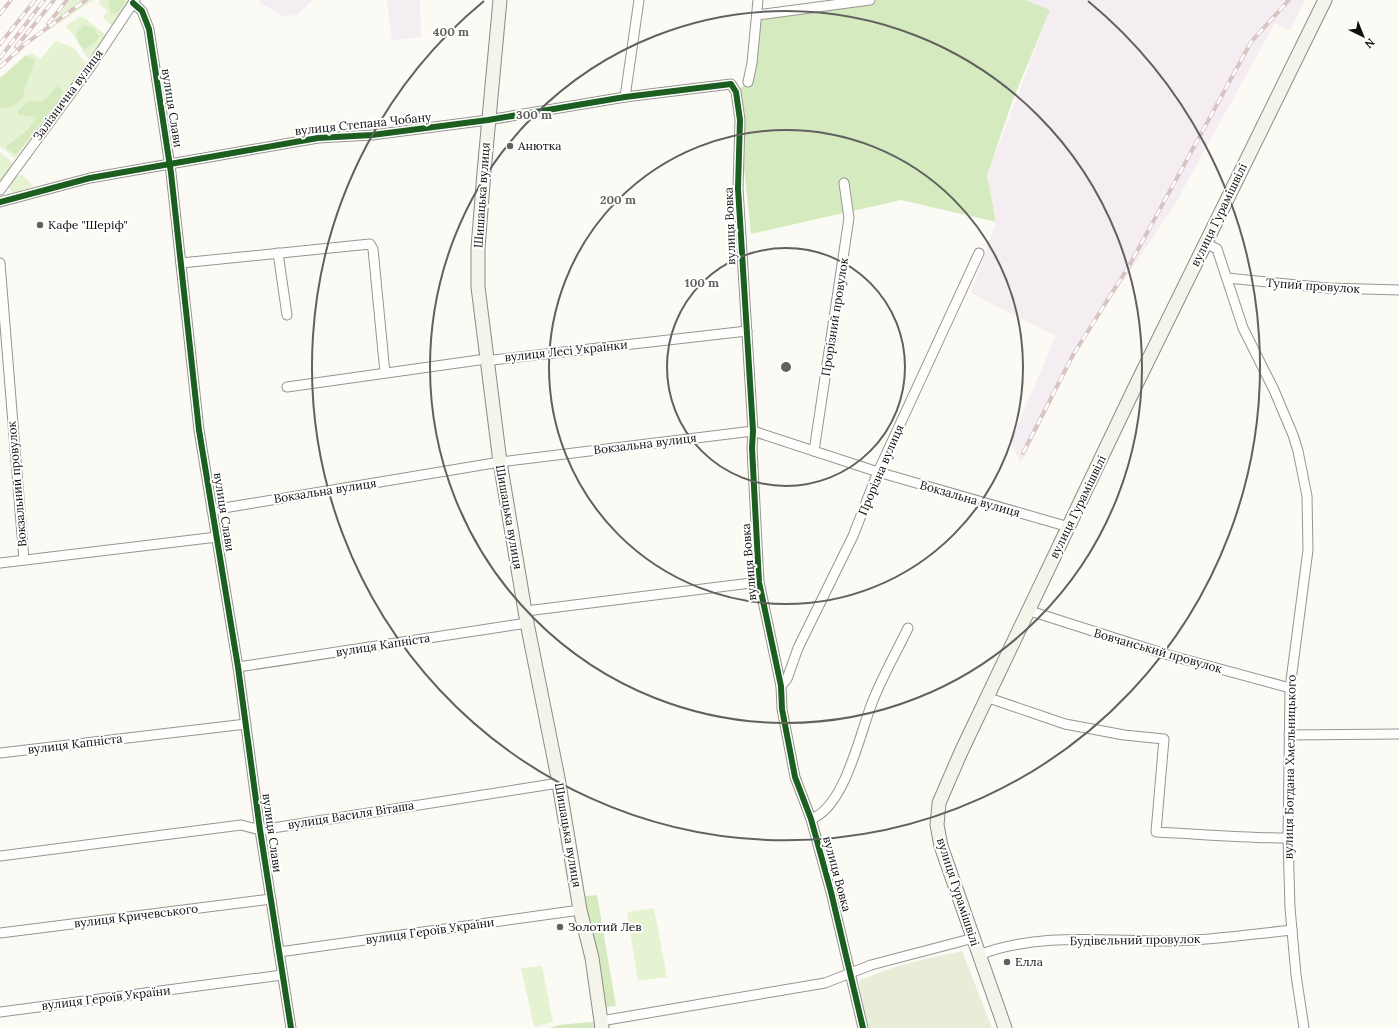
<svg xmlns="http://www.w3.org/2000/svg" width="1399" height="1028" viewBox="0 0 1399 1028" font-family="Lora,serif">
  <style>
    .industrial { fill: #f4edf1 }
    .green { fill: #e5f3d2 }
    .forest { fill: #d5ebbf }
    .cemetery { fill: #e8edd7 }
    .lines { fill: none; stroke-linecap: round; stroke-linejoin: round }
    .street-casing { stroke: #969592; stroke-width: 11 }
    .secondary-casing { stroke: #8c8b89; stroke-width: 15 }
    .street { stroke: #fffefd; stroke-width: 9 }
    .secondary { stroke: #f5f4ea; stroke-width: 13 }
    .rail-casing { stroke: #d9c4c4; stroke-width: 4 }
    .rail { stroke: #fff; stroke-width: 2.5; stroke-dasharray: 8; stroke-linecap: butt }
    .cycleway-casing { stroke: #fff; stroke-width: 8 }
    .cycleway { stroke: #1b5e20; stroke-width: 6 }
    .ring { fill: none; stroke: #62615f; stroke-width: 2 }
    .poi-dot { fill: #62615f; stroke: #fff; stroke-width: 1.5 }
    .labels { text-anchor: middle; stroke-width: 4; stroke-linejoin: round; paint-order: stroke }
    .street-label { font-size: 12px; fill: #0f0f0f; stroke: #fff }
    .poi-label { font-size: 12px; fill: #0f0f0f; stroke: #fff; text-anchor: start }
    .centre { fill: #62615f; stroke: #fff; stroke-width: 2 }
    .ring-label { font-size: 12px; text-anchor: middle; font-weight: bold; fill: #62615f; stroke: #fff; stroke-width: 4; stroke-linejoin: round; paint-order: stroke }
  </style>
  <rect width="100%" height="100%" fill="#fcfaf4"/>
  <!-- industrial -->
  <g class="industrial">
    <path d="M 261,0 L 313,0 L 297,15 L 283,16 L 259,2 Z"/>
    <path d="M 387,0 L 420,0 L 421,37 L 392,40 Z"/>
    <path d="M 1025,0 L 1305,0 L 1290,31 L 1275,23 L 1171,211 L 1084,337 L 1021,463 L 1010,443 L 1056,336 L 971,293 L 996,222 L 987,176 L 1050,10 Z"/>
  </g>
  <!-- green -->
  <g class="green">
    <path d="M 70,0 L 93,0 L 46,32 Z"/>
    <path d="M 101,0 L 130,0 L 112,26 L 103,17 L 108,11 L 98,3 Z"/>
    <path d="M 80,17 L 85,18 L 107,36 L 90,61 C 81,49 75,35 65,26 Z"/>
    <path d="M 56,41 L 74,48 L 87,65 L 15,158 L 0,146 L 0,81 L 31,53 L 40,59 Z"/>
    <path d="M 0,152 L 13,163 L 0,181 Z"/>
    <path d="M 22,175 L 34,186 L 13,193 L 8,187 L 16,176 Z"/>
    <path d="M 654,908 L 667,977 L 638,981 L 627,912 Z"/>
    <path d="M 542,966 L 553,1022 L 534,1027 L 521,968 Z"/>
  </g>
  <!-- forest -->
  <g class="forest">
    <path d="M 108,0 L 124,0 L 125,2 L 119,12 L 111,14 Z"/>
    <path d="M 870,0 L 1025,0 L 1050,10 L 1012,102 L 987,176 L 996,222 L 901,200 L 751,234 L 736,92 L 748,82 L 757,15 Z"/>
    <path d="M 84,25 L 93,28 L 99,36 L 97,41 L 84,50 L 79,43 L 76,33 Z"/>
    <path d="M 26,55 L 35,60 L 24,91 L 23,98 L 11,107 L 1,108 L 0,111 L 0,78 Z"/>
    <path d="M 56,86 L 63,90 L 59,99 L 20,150 L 15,154 L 7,149 L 6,146 C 17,137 31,131 36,117 L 18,115 L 18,111 L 29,101 L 41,102 L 48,97 Z"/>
    <path d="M 597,895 L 616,1006 L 606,1007 L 585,896 Z"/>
    <path d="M 601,1021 L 602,1028 L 549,1028 L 558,1025 Z"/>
  </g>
  <!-- cemetery -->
  <path class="cemetery" d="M 962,951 L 992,1028 L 867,1028 L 859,981 C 892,965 927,959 962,951 Z"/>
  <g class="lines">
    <defs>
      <g id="street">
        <path d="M 133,3 L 142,11 L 149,29 L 171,173 L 199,430 L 238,667 L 260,830 L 291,1028"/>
        <path d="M 757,15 L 870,0"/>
        <path d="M 748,82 L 752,63 L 758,0"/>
        <path d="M 625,97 L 639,0"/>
        <path d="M 0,190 L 91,66 L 135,0"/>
        <path d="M 0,202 L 90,178 L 318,138 L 372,135 L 488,120 L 625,97 L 731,84 L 736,92 L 740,120 L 738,188 L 753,431 L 752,448 L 759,582 L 781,686 L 782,709 L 795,777 L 811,819 L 831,892 L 863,1028"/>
        <path d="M 1205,243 L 1217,249 L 1243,328 L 1274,390 L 1293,435 L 1298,451 L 1307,496 L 1308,550 L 1290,688 L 1288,838 L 1290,908 L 1296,975 L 1304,1028"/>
        <path d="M 278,253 L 287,315"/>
        <path d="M 0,263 L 24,560"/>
        <path d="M 181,263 L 370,244 L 373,249 L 385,373"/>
        <path d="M 1227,278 L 1328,288 L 1399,290"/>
        <path d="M 287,387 L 486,359 L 493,360 L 747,331"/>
        <path d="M 814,451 L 849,218 L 844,183"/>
        <path d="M 212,510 L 500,462 L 753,431 L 878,472 L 1069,527"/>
        <path d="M 0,563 L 217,537"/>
        <path d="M 1027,610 L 1165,654 L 1290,688"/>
        <path d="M 526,611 L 759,582"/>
        <path d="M 238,667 L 527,623"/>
        <path d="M 781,686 L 787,679 L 798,648 L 853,536 L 878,472 L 979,253"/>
        <path d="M 986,697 L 1065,724 L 1124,735 L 1164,739 L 1156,832 C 1200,834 1244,838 1288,838"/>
        <path d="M 1289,735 L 1399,734"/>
        <path d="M 0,753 L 246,724"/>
        <path d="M 811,819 C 845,807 860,733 872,703 C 882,677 896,653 908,628"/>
        <path d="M 0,856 L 241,825 L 260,830 L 559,783"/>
        <path d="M 0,933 L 271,899"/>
        <path d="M 279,952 L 580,910"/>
        <path d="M 979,955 C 1040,931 1111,942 1174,941 C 1213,940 1253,934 1292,930"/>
        <path d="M 0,1012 L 282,975"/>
        <path d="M 601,1021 L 825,983 L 871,965 L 974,938"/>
      </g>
      <g id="secondary">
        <path d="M 500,0 L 484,172 L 478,248 L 478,287 L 500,462 L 527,623 L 558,778 L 580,910 L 592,958 L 602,1028"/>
        <path d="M 1005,1028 L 941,846 L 937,825 L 939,803 L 961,752 L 1134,389 L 1325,0"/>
      </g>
    </defs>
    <!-- street casing -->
    <use href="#street" class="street-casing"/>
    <!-- secondary casing -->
    <use href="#secondary" class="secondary-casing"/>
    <!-- street -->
    <use href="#street" class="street"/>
    <!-- secondary -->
    <use href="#secondary" class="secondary"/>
    <defs>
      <g id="rail">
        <path d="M 0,14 L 11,0"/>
        <path d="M 48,24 L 67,0"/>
        <path d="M 0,44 L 35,0"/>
        <path d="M 16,47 L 54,0"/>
        <path d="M 0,58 L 44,0"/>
        <path d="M 0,67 L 25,44 L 86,0"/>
        <path d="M 1023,453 L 1073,355 L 1129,266 L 1251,42 L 1289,0"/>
      </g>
    </defs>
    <!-- rail casing -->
    <use href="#rail" class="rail-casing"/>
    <!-- rail -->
    <use href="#rail" class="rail"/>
    <defs>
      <g id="cycleway">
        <path d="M 133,3 L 142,11 L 149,29 L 171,173 L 199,430 L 238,667 L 260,830 L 291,1028"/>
        <path d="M 0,202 L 90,178 L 318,138 L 372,135 L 488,120 L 625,97 L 731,84 L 736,92 L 740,120 L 738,188 L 753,431 L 752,448 L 759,582 L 781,686 L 782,709 L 795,777 L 811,819 L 831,892 L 863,1028"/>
      </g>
    </defs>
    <!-- cycleway casing -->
    <use href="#cycleway" class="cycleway-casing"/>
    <!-- cycleway -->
    <use href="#cycleway" class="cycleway"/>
  </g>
  <!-- distance rings -->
  <g class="ring">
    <circle cx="786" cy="367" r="119"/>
    <circle cx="786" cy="367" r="237"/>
    <circle cx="786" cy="367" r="356"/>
    <path d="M1088 1A474 474 0 1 1 484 1"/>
  </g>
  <!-- markers -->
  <g class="poi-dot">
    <circle cx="510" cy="146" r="4"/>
    <circle cx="40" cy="225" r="4"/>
    <circle cx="560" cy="927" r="4"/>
    <circle cx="1007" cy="962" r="4"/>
  </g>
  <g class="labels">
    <!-- street labels -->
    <g class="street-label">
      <text transform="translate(68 95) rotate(-54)" y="4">Залізнична вулиця</text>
      <text transform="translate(172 108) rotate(81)" y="4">вулиця Слави</text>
      <text transform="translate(363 124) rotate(-6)" y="4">вулиця Степана Чобану</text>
      <text transform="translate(482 195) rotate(-86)" y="4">Шишацька вулиця</text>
      <text transform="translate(1219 215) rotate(-64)" y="4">вулиця Гурамішвілі</text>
      <text transform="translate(730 226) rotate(-92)" y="4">вулиця Вовка</text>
      <text transform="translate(1313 286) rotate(4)" y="4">Тупий провулок</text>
      <text transform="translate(835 317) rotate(-81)" y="4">Прорізний провулок</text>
      <text transform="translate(566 351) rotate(-6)" y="4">вулиця Лесі Українки</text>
      <text transform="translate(645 444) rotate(-7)" y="4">Вокзальна вулиця</text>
      <text transform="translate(881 470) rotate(-67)" y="4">Прорізна вулиця</text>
      <text transform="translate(17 484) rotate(-95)" y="4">Вокзальний провулок</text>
      <text transform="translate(325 491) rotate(-9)" y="4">Вокзальна вулиця</text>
      <text transform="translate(970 499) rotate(16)" y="4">Вокзальна вулиця</text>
      <text transform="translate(1078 507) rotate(-64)" y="4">вулиця Гурамішвілі</text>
      <text transform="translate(224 512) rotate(81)" y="4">вулиця Слави</text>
      <text transform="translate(509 517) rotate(80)" y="4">Шишацька вулиця</text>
      <text transform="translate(749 562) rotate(-95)" y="4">вулиця Вовка</text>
      <text transform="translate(383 645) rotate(-9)" y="4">вулиця Капніста</text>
      <text transform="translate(1158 651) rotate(16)" y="4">Вовчанський провулок</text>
      <text transform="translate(75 744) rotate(-7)" y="4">вулиця Капніста</text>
      <text transform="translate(1290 767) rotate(-89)" y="4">вулиця Богдана Хмельницького</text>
      <text transform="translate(351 815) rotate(-9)" y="4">вулиця Василя Віташа</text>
      <text transform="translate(272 833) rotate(82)" y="4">вулиця Слави</text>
      <text transform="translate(568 835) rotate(80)" y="4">Шишацька вулиця</text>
      <text transform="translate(837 874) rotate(75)" y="4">вулиця Вовка</text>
      <text transform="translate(958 892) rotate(72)" y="4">вулиця Гурамішвілі</text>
      <text transform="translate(136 916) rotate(-7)" y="4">вулиця Кричевського</text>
      <text transform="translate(430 931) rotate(-8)" y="4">вулиця Героїв України</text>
      <text transform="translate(1135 940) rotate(-1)" y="4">Будівельний провулок</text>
      <text transform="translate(106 998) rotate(-7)" y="4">вулиця Героїв України</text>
    </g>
    <!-- poi labels -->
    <g class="poi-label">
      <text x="518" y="150">Анютка</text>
      <text x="48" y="229">Кафе "Шеріф"</text>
      <text x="568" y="931">Золотий Лев</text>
      <text x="1015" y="966">Елла</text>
    </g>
  </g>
  <circle cx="786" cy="367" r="6" class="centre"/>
  <g class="ring-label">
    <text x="451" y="36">400 m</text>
    <text x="534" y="119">300 m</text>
    <text x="618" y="204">200 m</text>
    <text x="702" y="287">100 m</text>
  </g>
  <!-- north arrow -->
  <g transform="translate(1363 36) rotate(137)" stroke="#ffffff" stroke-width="3" paint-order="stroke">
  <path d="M0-3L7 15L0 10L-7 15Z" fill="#0f0f0f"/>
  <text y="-6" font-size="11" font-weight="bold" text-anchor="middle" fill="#0f0f0f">N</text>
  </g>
</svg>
